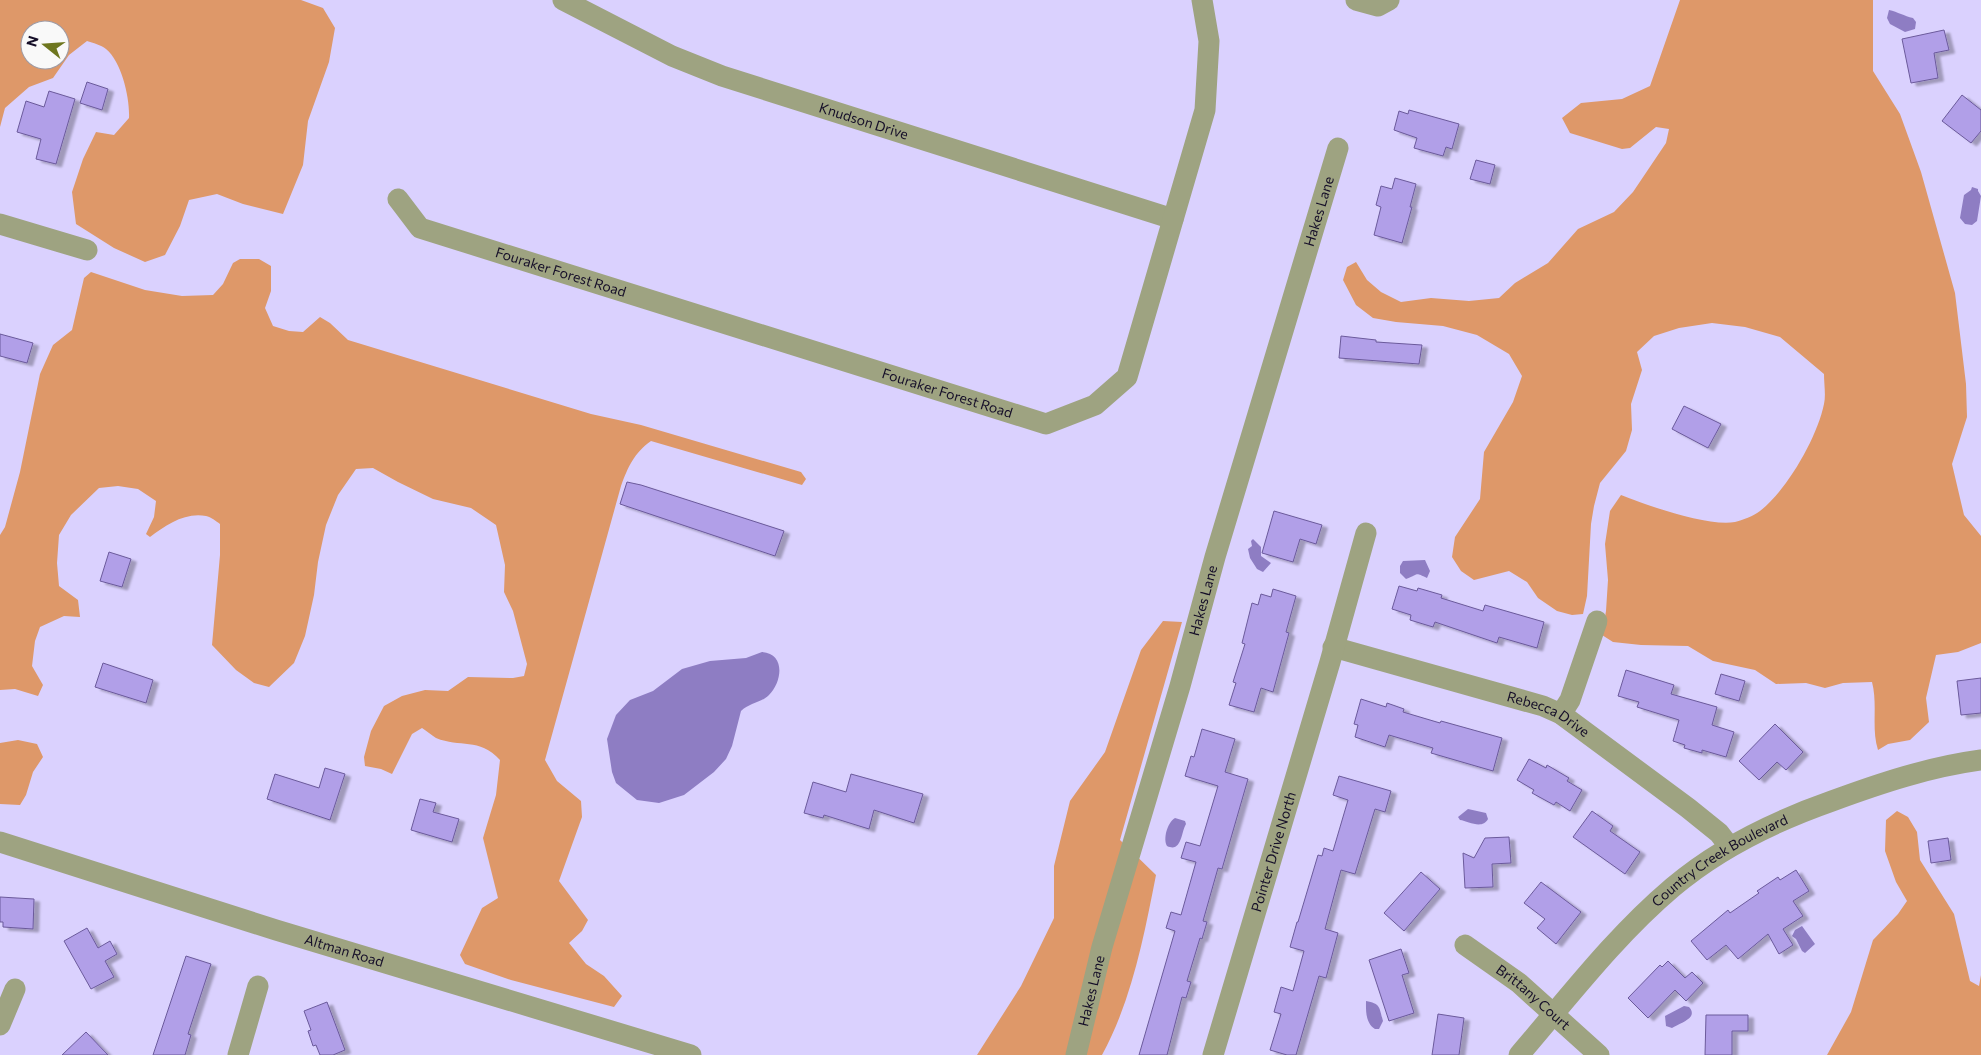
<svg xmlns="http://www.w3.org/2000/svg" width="1981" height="1055" viewBox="0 0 1981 1055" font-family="Commissioner,sans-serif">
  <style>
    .forest { fill: #de9869; fill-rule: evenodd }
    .water { fill: #8e7dc3 }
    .building { fill: #b19fe8; stroke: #6b5a9b; filter: url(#shadow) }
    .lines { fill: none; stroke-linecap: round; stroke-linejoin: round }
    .minor { stroke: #9ea381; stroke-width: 21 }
    .labels { text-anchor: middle; stroke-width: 4; stroke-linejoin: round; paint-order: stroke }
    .street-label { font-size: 14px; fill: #150e28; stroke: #f9f9f9 }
  </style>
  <defs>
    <filter id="shadow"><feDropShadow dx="5.5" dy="3" stdDeviation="1" flood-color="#0004"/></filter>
  </defs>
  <rect width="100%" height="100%" fill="#dad1fe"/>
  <!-- forest -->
  <g class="forest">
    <path d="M 0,0 L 301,0 L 323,8 L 335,28 L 329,62 L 308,121 L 303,165 L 283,214 L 243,204 L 217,194 L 189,200 L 180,226 L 165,255 L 145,262 L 114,248 L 76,224 L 72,192 L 83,159 L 96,132 L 114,135 L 129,118 C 130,99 122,62 106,49 C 101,45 93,43 87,41 L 69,55 L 53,78 L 29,87 L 5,108 L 0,127 ZM 30,30 L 60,30 L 60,60 L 30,60 Z"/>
    <path d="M 1680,0 L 1873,0 L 1873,71 L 1900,114 L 1921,172 L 1955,293 L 1966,384 L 1967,417 L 1952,464 L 1964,515 L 1981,536 L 1981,643 L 1958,652 L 1936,655 L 1926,698 L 1929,722 L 1910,740 L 1888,744 L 1878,750 C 1871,728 1878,705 1872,682 L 1843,683 L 1825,688 L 1806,683 L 1776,684 L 1755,670 L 1713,661 L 1688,646 L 1641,645 L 1613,642 L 1602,635 L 1606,611 L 1608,580 L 1605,544 L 1610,511 L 1621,495 C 1646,505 1708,527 1735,522 C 1742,520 1754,516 1760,511 C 1787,490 1817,438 1824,404 C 1826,395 1824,384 1824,374 L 1780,337 L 1745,327 L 1712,323 L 1679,328 L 1654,336 L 1637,352 L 1642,370 L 1631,404 L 1632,430 L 1626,451 L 1600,483 L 1594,506 L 1591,524 L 1587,596 L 1583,614 L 1572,615 L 1557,611 L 1538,598 L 1527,582 L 1509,571 L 1474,580 L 1461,571 L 1452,557 L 1455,537 L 1480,499 L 1484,452 L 1513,402 L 1522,376 L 1509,354 L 1477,335 L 1443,326 L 1396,322 L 1373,318 L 1356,305 L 1343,280 L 1347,267 L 1356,262 L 1367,280 L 1381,292 L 1401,302 L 1431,298 L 1469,301 L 1499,298 L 1515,283 L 1548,263 L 1578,229 L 1614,212 L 1633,192 L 1666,143 L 1669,129 L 1656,127 L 1630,148 L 1622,149 L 1570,133 L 1562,118 L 1581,103 L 1622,99 L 1650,86 Z"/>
    <path d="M 240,259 L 259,259 L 271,266 L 271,291 L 265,308 L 273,326 L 289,331 L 303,332 L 320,317 L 330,323 L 348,340 L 591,414 L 641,425 L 801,472 L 806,479 L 802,485 L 651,441 C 634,453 628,467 621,486 L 545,760 L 557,781 L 581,801 L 582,817 L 559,881 L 588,920 L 582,931 L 569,943 L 586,964 L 604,976 L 622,996 L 614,1007 L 511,980 L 465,964 L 460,955 L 482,908 L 498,898 L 483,838 L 496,795 L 500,760 C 479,737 460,748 436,738 C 431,735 427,731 422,728 L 412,734 L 392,774 L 381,769 L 365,766 L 364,757 L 371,731 L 384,706 L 402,696 L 425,690 L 448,691 L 468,677 L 513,678 L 524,676 L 527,664 L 513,611 L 504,592 L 505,565 L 496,525 L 471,508 L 433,499 L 398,482 L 373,468 L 356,469 L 338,495 L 326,525 L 318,562 L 314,595 L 305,636 L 294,663 L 269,687 L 254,683 L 236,670 L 212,645 L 220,555 L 220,524 C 216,521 211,517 206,516 C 185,512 166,525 150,537 L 146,534 L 154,517 L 156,501 L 138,489 L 118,486 L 99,488 L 71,515 L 59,535 L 57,563 L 59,586 L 78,600 L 80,617 L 64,616 L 40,627 L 35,641 L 32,666 L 43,685 L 38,696 L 15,689 L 0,690 L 0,535 L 5,527 L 20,472 L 40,374 L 53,345 L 72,330 L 84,278 L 91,272 L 145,290 L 182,296 L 213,295 L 223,284 L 233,263 Z"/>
    <path d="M 1163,621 L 1182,622 L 1120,840 L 1156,875 C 1144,936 1132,1000 1102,1055 L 977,1055 L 1021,986 L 1054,918 L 1054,866 L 1070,801 L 1105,752 L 1141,650 Z"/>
    <path d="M 18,740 L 37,744 L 43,757 L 33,772 L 26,795 L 20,805 L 0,804 L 0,743 Z"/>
    <path d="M 1897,811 L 1908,817 L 1917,832 L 1920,860 L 1954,914 L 1970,981 L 1979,986 L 1981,975 L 1981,1055 L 1827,1055 L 1851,1012 L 1873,940 L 1898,914 L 1907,901 L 1896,882 L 1885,851 L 1886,820 Z"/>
  </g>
  <!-- water -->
  <g class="water">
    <path d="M 1889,10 C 1898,12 1904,16 1913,18 L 1916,22 L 1915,29 L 1905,32 L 1890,24 L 1887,18 Z"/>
    <path d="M 1972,187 L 1978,189 L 1978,191 L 1981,196 L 1977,221 L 1972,225 L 1965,224 L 1960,218 L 1964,195 L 1971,190 Z"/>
    <path d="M 1253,539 L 1261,547 L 1261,556 L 1271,563 L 1263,572 L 1257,569 L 1250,558 L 1248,549 L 1252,546 L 1251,541 Z"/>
    <path d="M 1425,560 L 1430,571 L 1427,578 C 1414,572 1420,574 1406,579 L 1400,573 L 1400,566 L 1403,561 Z"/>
    <path d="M 762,652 C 786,654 782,682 769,695 C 761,703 749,703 741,711 L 732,746 L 726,759 L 714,772 L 684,795 L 659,803 L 637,800 L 616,783 L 612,772 L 607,739 L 616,715 L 630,700 L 653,691 L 682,669 L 710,661 L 746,658 Z"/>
    <path d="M 1468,809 L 1486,813 L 1488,819 C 1482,830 1468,821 1460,820 L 1458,817 Z"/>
    <path d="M 1175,818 L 1185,821 L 1186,824 C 1181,832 1182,853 1167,846 C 1163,839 1167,823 1175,818 Z"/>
    <path d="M 1802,926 L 1815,944 L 1805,953 L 1802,951 L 1796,939 L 1792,936 L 1795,930 Z"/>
    <path d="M 1366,1001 C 1381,1004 1379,1007 1383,1021 L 1379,1029 L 1375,1029 C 1365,1023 1366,1009 1366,1001 Z"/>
    <path d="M 1684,1006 L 1689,1007 C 1699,1018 1680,1023 1672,1028 L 1666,1026 L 1665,1016 Z"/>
  </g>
  <!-- building -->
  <g class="building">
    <path d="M 1944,30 L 1949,50 L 1934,53 L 1938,78 L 1911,83 L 1902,39 Z"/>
    <path d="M 87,82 L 108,89 L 102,110 L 80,103 Z"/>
    <path d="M 49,91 L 75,99 L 56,164 L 36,159 L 41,139 L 17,132 L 26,101 L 44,107 Z"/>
    <path d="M 1962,95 L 1981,110 L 1981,131 L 1971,143 L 1942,121 Z"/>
    <path d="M 1409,110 L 1459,124 L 1452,149 L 1446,147 L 1443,156 L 1414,148 L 1417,138 L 1394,130 L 1399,111 L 1408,114 Z"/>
    <path d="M 1476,160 L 1495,165 L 1490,184 L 1470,179 Z"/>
    <path d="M 1395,178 L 1416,184 L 1410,207 L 1412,207 L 1402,243 L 1374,235 L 1381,207 L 1376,205 L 1381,186 L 1392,189 Z"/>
    <path d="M 0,334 L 33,343 L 27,363 L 0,356 Z"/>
    <path d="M 1341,336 L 1376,340 L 1376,342 L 1422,345 L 1419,364 L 1339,358 Z"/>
    <path d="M 1684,406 L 1721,424 L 1708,448 L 1672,429 Z"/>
    <path d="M 627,482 L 641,485 L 784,531 L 775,556 L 620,504 Z"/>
    <path d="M 1274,511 L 1322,525 L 1316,544 L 1300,539 L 1293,562 L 1262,553 Z"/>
    <path d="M 109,552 L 131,559 L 122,587 L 100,581 Z"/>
    <path d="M 1399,586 L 1417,591 L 1418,588 L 1442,595 L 1441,598 L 1483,611 L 1485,605 L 1544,622 L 1537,648 L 1499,637 L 1497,643 L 1435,622 L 1433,627 L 1410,620 L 1411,615 L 1392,609 Z"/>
    <path d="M 1273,589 L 1296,596 L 1286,632 L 1289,633 L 1273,692 L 1261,688 L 1254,712 L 1229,705 L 1236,683 L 1233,682 L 1245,644 L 1242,643 L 1252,603 L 1258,605 L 1261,594 L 1271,597 Z"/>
    <path d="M 103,663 L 153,680 L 146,703 L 95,687 Z"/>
    <path d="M 1626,670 L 1674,685 L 1671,694 L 1717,707 L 1712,725 L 1734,732 L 1726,757 L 1702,750 L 1702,753 L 1684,748 L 1685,745 L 1673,741 L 1679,720 L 1637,707 L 1639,702 L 1618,696 Z"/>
    <path d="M 1721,674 L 1745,681 L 1739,701 L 1715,694 Z"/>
    <path d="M 1981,678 L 1981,713 L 1961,715 L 1957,681 Z"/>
    <path d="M 1361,699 L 1386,707 L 1387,703 L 1404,709 L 1403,712 L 1440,723 L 1441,721 L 1502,738 L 1493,771 L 1431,753 L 1433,748 L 1389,735 L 1385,747 L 1355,737 L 1358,725 L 1354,724 Z"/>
    <path d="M 1775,724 L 1803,752 L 1786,770 L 1777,762 L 1759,780 L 1739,761 Z"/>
    <path d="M 1202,729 L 1235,739 L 1225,772 L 1248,779 L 1222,869 L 1218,868 L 1203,921 L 1207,922 L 1202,939 L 1200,938 L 1187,981 L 1191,982 L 1186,998 L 1182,997 L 1167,1055 L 1139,1055 L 1175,931 L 1166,928 L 1171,912 L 1181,915 L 1196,862 L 1181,858 L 1186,842 L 1200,846 L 1218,786 L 1185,776 L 1191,756 L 1194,757 Z"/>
    <path d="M 1529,759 L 1546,768 L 1547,765 L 1569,778 L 1567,781 L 1582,790 L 1570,811 L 1556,802 L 1554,805 L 1532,793 L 1534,790 L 1517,780 Z"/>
    <path d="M 325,768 L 345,774 L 330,820 L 267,799 L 275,774 L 319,788 Z"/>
    <path d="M 851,774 L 923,794 L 914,823 L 874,810 L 869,829 L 824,815 L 823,818 L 804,813 L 813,782 L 846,792 Z"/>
    <path d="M 1339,776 L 1391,791 L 1385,812 L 1375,809 L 1355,874 L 1341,870 L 1325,929 L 1338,933 L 1326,978 L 1319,976 L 1296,1055 L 1287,1055 L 1270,1050 L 1281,1014 L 1274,1012 L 1281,987 L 1293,991 L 1304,951 L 1290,947 L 1297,922 L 1298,922 L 1318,855 L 1322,856 L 1324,848 L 1333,851 L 1348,800 L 1333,795 Z"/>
    <path d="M 420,799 L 436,803 L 433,812 L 459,819 L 452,842 L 411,830 Z"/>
    <path d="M 1592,811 L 1613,826 L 1610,831 L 1640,852 L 1625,874 L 1573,837 Z"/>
    <path d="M 1509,837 L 1511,863 L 1492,864 L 1493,887 L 1465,888 L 1463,853 L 1474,858 L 1485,838 Z"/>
    <path d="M 1948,838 L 1951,860 L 1931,863 L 1928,841 Z"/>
    <path d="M 1796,870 L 1809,891 L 1793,901 L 1803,916 L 1783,929 L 1793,945 L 1779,954 L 1768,934 L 1738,959 L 1726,945 L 1707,960 L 1691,941 L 1728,910 L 1730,913 L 1759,893 L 1757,891 L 1778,877 L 1780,880 Z"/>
    <path d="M 1421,872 L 1440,889 L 1404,931 L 1384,913 Z"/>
    <path d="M 1541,882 L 1581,912 L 1556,944 L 1537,928 L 1545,919 L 1524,903 Z"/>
    <path d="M 0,897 L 34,899 L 33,929 L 3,927 L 3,922 L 0,922 Z"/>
    <path d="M 87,928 L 98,948 L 110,941 L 117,954 L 105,961 L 114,977 L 91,989 L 64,941 Z"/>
    <path d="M 1401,949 L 1409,973 L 1402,975 L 1414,1013 L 1389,1021 L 1369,960 Z"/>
    <path d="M 186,956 L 211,964 L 188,1034 L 191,1035 L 185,1055 L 153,1055 Z"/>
    <path d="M 1668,961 L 1685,978 L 1692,972 L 1703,983 L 1686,1001 L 1675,990 L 1648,1018 L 1628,998 L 1660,965 L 1662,967 Z"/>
    <path d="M 327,1002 L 345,1050 L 333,1055 L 320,1055 L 316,1045 L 313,1046 L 308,1031 L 311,1030 L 304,1011 Z"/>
    <path d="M 1438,1014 L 1464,1018 L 1459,1055 L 1432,1055 Z"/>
    <path d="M 1706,1015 L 1748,1015 L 1748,1031 L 1732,1031 L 1732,1055 L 1705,1055 Z"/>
    <path d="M 86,1032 L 108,1055 L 62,1055 Z"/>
  </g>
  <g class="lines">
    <!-- minor -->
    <g class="minor">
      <path id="s1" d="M 563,0 L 672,56 L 722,76 L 1173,219"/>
      <path d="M 1356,0 L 1378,6 L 1389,0"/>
      <path id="s2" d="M 398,199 L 420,228 L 1046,424 L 1095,405 L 1127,377 L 1205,110 L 1209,41 L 1202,0"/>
      <path d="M 0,224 L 87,250"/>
      <path id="s3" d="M 1333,647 L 1543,706 L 1561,714 L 1688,808 L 1719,833 L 1729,846"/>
      <path d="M 1561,714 L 1570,700 L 1597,621"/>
      <path id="s4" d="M 0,842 L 276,930 L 691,1055"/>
      <path id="s5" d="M 1465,945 L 1519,983 L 1599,1055"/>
      <path d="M 0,1025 L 15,989"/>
      <path d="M 238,1055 L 258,986"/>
      <path id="s6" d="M 1076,1055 L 1102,947 L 1180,686 L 1215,557 L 1338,148"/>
      <path id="s7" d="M 1213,1055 L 1330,662 L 1366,533"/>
      <path id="s8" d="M 1519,1055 C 1568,998 1615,936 1673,887 C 1719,848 1775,821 1832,801 C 1881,783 1929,767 1981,760"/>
    </g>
  </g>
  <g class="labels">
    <!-- street labels -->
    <g class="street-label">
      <text dy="5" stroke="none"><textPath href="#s1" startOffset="325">Knudson Drive</textPath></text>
      <text dy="5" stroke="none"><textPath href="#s6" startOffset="878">Hakes Lane</textPath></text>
      <text dy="5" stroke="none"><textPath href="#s2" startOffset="184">Fouraker Forest Road</textPath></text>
      <text dy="5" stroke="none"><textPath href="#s2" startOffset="589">Fouraker Forest Road</textPath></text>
      <text dy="5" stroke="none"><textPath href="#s6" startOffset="472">Hakes Lane</textPath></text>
      <text dy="5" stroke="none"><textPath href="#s3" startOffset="226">Rebecca Drive</textPath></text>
      <text dy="5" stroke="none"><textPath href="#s7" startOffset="212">Pointer Drive North</textPath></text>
      <text dy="5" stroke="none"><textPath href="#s8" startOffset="282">Country Creek Boulevard</textPath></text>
      <text dy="5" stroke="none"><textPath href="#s4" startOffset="361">Altman Road</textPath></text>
      <text dy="5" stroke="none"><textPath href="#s6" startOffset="66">Hakes Lane</textPath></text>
      <text dy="5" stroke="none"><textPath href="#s5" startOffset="86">Brittany Court</textPath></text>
    </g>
  </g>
  <!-- north arrow -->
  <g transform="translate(45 45) rotate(287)"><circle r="24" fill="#f9f9f9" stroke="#9e9ba5"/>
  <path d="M0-4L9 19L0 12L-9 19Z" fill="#6e761f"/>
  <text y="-8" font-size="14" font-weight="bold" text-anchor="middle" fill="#150e28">N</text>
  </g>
</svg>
